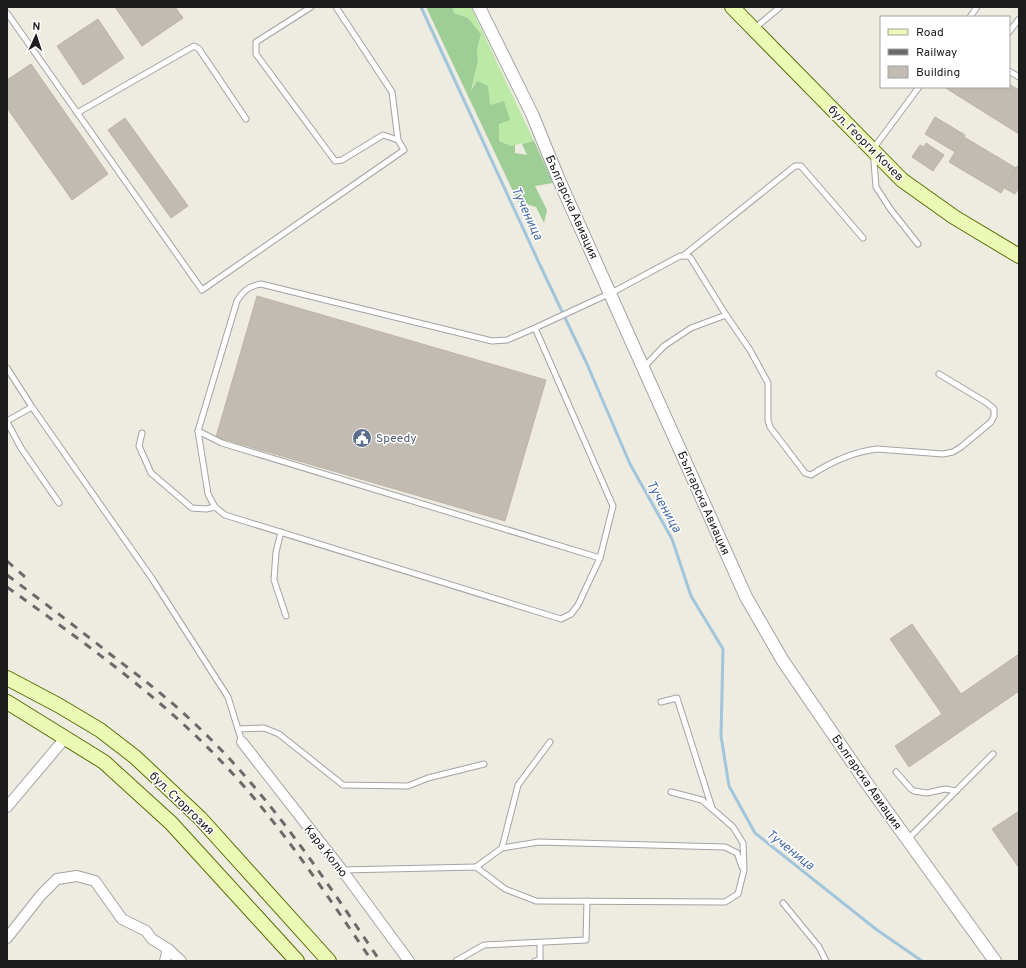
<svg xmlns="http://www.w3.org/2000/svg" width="1026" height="968" viewBox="0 0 1026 968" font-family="Overpass,sans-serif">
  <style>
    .grass { fill: #bde9a6 }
    .forest { fill: #9ecd96 }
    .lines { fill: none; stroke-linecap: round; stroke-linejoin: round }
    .stream { stroke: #a1c6dc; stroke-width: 3 }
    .building { fill: #c2bbb1; stroke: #bfb4a4 }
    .service-casing { stroke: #a3a3a3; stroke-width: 7 }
    .minor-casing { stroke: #a3a3a3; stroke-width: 12 }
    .tertiary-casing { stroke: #a3a3a3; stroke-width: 14 }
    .secondary-casing { stroke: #557204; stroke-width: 16 }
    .service { stroke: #fff; stroke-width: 5 }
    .minor { stroke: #fff; stroke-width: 10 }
    .tertiary { stroke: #fff; stroke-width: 12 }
    .secondary { stroke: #ebf9b4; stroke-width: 14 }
    .rail { stroke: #6a6a6a; stroke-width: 3; stroke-dasharray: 8 8; stroke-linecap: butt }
    .labels { text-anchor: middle; stroke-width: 3; stroke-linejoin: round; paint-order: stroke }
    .street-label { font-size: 12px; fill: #1c1c1c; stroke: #fff }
    .service-label { font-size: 12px; fill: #4e5e75; stroke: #fff; text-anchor: start }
    .water-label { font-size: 13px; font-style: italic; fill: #496bab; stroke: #fff }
  </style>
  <rect width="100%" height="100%" fill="#eeebe1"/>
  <!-- grass -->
  <path class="grass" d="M 452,7 L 471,7 L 534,141 L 511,146 L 499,141 L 499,124 L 504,101 L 490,105 L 478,81 L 471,93 L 478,61 L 477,50 L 481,34 L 468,18 L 454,13 Z"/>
  <!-- forest -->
  <path class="forest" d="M 426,7 L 452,7 L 454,13 L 468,18 L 481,34 L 477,50 L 478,61 L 471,91 L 477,81 L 488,86 L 490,105 L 504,101 L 510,120 L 499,124 L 499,141 L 511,146 L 515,145 L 515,153 L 527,155 L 522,144 L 534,141 L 553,183 L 535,186 L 547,210 L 544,223 L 536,207 L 518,202 Z"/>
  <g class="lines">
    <!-- stream -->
    <path class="stream" d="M 421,7 L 539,263 L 587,364 L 630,464 L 672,539 L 691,596 L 723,649 L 721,736 L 729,786 L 755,833 L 877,930 L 922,961"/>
  </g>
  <!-- building -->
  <g class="building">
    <path d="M 115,7 L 175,7 L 183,18 L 142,46 Z"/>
    <path d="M 98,19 L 124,58 L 83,85 L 57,46 Z"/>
    <path d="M 31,64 L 108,174 L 72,200 L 7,108 L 7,80 Z"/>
    <path d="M 1009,84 L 1019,90 L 1019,134 L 944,87 L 1009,87 Z"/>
    <path d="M 935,117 L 965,135 L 955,152 L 925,134 Z"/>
    <path d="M 125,118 L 188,206 L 171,218 L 108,130 Z"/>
    <path d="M 964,137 L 1016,168 L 1001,193 L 949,162 Z"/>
    <path d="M 926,143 L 944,155 L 933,171 L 912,157 L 920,145 L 924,147 Z"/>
    <path d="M 1017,166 L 1019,167 L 1019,188 L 1015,194 L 1004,188 Z"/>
    <path d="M 257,296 L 546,380 L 505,521 L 216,437 Z"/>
    <path d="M 912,624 L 961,694 L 1019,654 L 1019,691 L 909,767 L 895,746 L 942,714 L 890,639 Z"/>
    <path d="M 1019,811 L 1019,868 L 992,829 Z"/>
  </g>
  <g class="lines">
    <defs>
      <g id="service">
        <path d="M 336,7 L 392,92 L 398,140"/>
        <path d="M 7,13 L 202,290 L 404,150 L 398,140 L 383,135 L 342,160 L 335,161 L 256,54 L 256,42 L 311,7"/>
        <path d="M 970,17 L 977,7"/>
        <path d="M 755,28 L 780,7"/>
        <path d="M 1009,32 L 1019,19"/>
        <path d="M 1009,71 L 1019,77"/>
        <path d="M 77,113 L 194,46 L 199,49 L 246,119"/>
        <path d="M 918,244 L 891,210 L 876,187 L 873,149 L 919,87"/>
        <path d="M 683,256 L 795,166 L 801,166 L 863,238"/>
        <path d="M 535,328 L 613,506 L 600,558 L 578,605 L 571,614 L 561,619 L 225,515 L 215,507 L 208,494 L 198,431 L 237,301 C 243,291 249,286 261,284 L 492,341 L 507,340 L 535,328 L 615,291 L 680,256 L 687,256 L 690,257 L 726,315 L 750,350 L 768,383 L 768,420 L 770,427 L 802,469 L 805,473 L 811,475 C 831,462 852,452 877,449 L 943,454 L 953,452 L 961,447 L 991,422 L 994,416 L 994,409 L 987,403 L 939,374"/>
        <path d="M 644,367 L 664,346 L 691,328 L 726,315"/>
        <path d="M 7,368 L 32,407 L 153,580 L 228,697 L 242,742"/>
        <path d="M 7,421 L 32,407"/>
        <path d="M 7,422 L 21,448 L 59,503"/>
        <path d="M 198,431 L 222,443 L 600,558"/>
        <path d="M 142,433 L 139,446 L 151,473 L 192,508 L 206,509 L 215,507"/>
        <path d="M 281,532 L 276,552 L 274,580 L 286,616"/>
        <path d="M 661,702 L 677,698 L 712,808"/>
        <path d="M 238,729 L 264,728 L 279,734 L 343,785 L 408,786 L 428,778 L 484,764"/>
        <path d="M 896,772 L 911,789 L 914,791 L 927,793 L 945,789 L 956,791"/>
        <path d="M 908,839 L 993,754"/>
        <path d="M 502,848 L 518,785 L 550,742"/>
        <path d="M 476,867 L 502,848 L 539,842 L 725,847 L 737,853 L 742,867"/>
        <path d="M 343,870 L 476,867 L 505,889 L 536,901 L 725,902 L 738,894 L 744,870 L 743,843 L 733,827 L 702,800 L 671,792"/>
        <path d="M 783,903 L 819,947 L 826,961"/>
        <path d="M 456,961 L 484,945 L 586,940 L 587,901"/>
        <path d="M 535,961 L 540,960 L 540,943"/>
      </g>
      <g id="minor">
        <path d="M 242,742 L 342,870 L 409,961"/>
        <path d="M 7,807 L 66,737"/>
        <path d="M 7,938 L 41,895 L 57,879 L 77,876 L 95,881 L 122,919 L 146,931 L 152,939 L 168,949 L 181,961"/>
        <path d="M 165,961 L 168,949"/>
      </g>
      <path id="tertiary" d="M 479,7 L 532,114 L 559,180 L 746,597 L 783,661 L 868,785 L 995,961"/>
      <g id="secondary">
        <path d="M 732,7 L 902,180 L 954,217 L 1019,256"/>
        <path d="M 7,678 L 58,705 L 100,730 L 135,757 L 200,818 L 329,961"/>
        <path d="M 7,702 L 104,762 L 171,823 L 297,961"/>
      </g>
    </defs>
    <!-- service casing -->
    <use href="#service" class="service-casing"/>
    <!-- minor casing -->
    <use href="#minor" class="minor-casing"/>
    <!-- tertiary casing -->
    <use href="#tertiary" class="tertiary-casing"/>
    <!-- secondary casing -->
    <use href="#secondary" class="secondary-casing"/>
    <!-- service -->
    <use href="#service" class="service"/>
    <!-- minor -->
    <use href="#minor" class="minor"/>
    <!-- tertiary -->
    <use href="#tertiary" class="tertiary"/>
    <!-- secondary -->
    <use href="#secondary" class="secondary"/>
    <!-- rail -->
    <g class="rail">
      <path d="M 7,561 L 25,577"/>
      <path d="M 7,575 C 42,601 76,627 110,654 C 139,676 168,698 194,723 C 268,792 324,878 380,961"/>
      <path d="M 7,587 C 86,644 167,701 233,774 C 285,831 328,897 372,961"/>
    </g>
  </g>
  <!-- icons -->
  <defs>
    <symbol id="civic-disc" viewBox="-11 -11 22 22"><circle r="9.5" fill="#5c6f8a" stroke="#fff"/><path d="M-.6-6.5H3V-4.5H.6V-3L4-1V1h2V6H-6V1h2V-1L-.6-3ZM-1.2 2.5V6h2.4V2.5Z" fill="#fff"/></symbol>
  </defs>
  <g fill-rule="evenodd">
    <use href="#civic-disc" x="351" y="427" width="22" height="22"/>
  </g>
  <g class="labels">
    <!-- street labels -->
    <g class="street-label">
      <text transform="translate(866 143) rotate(45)" y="4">бул. Георги Кочев</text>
      <text transform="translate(572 207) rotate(66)" y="4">Българска Авиация</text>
      <text transform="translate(704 503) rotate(66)" y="4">Българска Авиация</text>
      <text transform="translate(867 782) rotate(55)" y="4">Българска Авиация</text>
      <text transform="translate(182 803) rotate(44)" y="4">бул. Сторгозия</text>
      <text transform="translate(326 851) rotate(52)" y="4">Кара Колю</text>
    </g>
    <!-- service labels -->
    <g class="service-label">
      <text x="376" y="442">Speedy</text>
    </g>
    <!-- water labels -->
    <g class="water-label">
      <text transform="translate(528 213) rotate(65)" y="5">Тученица</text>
      <text transform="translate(665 506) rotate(61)" y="5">Тученица</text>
      <text transform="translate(791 849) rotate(38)" y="5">Тученица</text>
    </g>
  </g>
  <!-- border -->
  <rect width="1026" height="968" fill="none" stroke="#1c1c1c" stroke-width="16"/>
  <!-- legend -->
  <rect x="880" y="16" width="130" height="72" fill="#ffffff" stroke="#a4a4a4"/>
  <rect x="888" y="29" width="20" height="6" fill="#ebf9b4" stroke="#a4a4a4"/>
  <text x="916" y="36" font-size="12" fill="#1c1c1c">Road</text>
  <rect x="888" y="49" width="20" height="6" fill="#6a6a6a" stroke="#a4a4a4"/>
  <text x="916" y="56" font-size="12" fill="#1c1c1c">Railway</text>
  <rect x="888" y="66" width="20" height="12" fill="#c2bbb1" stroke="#a4a4a4"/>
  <text x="916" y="76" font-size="12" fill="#1c1c1c">Building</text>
  <!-- north arrow -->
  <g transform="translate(36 36) rotate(3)" stroke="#ffffff" stroke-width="3" paint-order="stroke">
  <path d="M0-3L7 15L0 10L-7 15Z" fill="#1c1c1c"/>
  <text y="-6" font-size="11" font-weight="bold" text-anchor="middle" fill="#1c1c1c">N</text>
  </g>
</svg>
